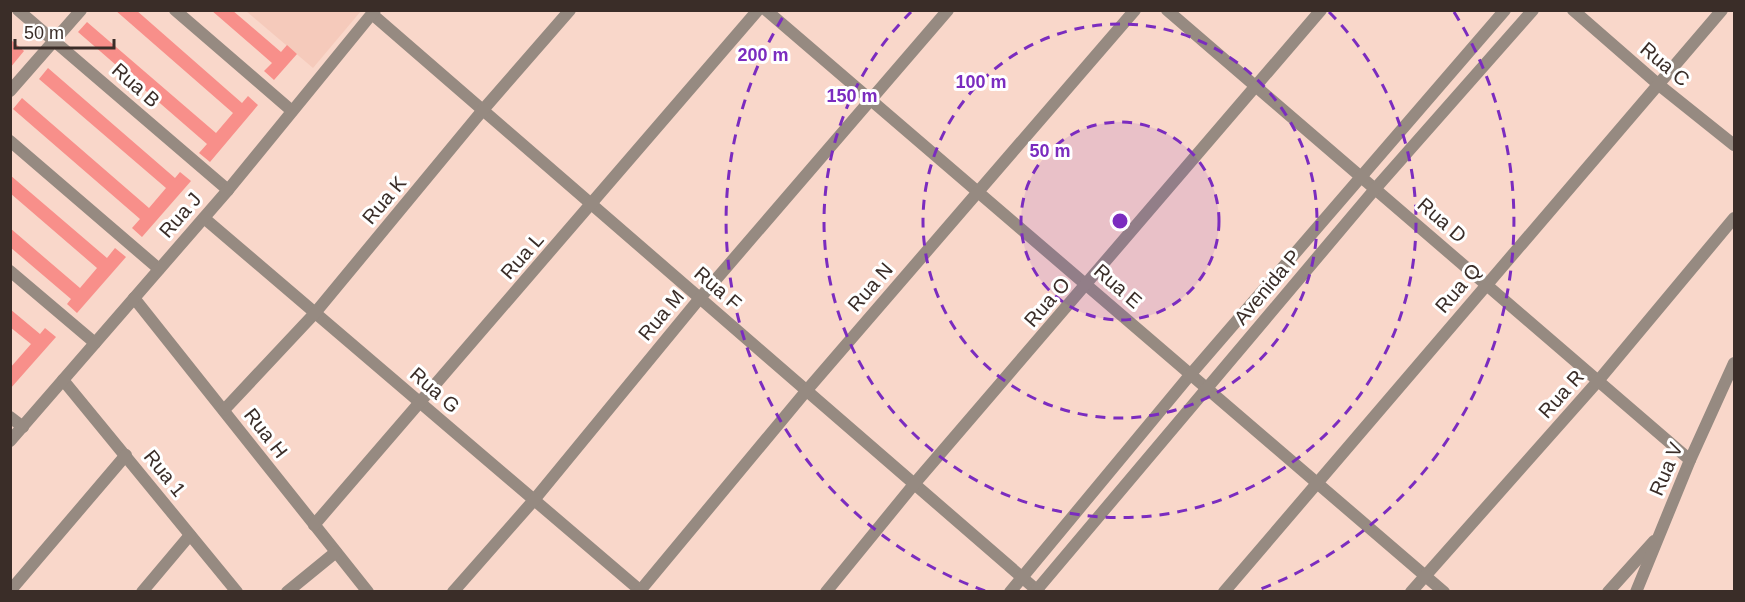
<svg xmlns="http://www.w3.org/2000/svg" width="1745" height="602" viewBox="0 0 1745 602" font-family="Helvetica,sans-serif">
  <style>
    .built { fill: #f5cabb }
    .building { fill: #f88f8a }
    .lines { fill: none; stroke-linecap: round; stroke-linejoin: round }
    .minor { stroke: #968a81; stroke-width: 12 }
    .tertiary { stroke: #968a81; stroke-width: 12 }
    .ring { fill: none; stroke: #7b2cbf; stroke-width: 3; stroke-dasharray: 10 8 }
    .labels { text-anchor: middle; stroke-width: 6; stroke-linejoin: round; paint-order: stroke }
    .street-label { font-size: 20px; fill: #3a2d28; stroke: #fff }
    .centre { fill: #7b2cbf; stroke: #fff; stroke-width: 3 }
    .ring-label { font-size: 18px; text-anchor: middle; font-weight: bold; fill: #7b2cbf; stroke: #fff; stroke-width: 6; stroke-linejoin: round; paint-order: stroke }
  </style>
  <rect width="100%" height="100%" fill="#f9d7ca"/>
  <!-- built -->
  <path class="built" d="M 246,11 L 361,11 L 313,68 Z"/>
  <!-- building -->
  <g class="building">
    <path d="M 115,10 L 136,10 L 242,103 L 248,96 L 258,105 L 210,162 L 199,153 L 207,144 L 78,32 L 87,22 L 216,133 L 233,113 Z"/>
    <path d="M 211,10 L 232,10 L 281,52 L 287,45 L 297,54 L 274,80 L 264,71 L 272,63 Z"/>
    <path d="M 10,39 L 24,51 L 10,68 Z"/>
    <path d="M 48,68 L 175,178 L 180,172 L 191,181 L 142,237 L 132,228 L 140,219 L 13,109 L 22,98 L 149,208 L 166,188 L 39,79 Z"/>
    <path d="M 10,175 L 107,258 L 115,248 L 126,257 L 77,313 L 67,304 L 71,299 L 10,247 L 10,228 L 80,288 L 97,268 L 10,193 Z"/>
    <path d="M 10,309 L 40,334 L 45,328 L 56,337 L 10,389 L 10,368 L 31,344 L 10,327 Z"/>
  </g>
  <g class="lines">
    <!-- minor -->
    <g class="minor">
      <path d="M 18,10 L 228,190"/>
      <path d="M 175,10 L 292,111"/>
      <path d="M 766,10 L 1444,592"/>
      <path d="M 1167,10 L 1690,460"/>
      <path d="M 1573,10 L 1659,85 L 1734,145"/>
      <path d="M 372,14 L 1039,592"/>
      <path d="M 10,91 L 81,10"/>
      <path d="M 10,141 L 159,269"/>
      <path d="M 204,218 L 642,592"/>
      <path d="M 10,271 L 95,343"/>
      <path d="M 134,298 L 368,592"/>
      <path d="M 63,380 L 237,592"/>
      <path d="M 224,410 L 315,313 L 482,111 L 570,10"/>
      <path d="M 10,417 L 23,427"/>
      <path d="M 10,441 L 228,190 L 375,10"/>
      <path d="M 314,525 L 758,10"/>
      <path d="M 10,591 L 126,455"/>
      <path d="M 142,592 L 190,535"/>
      <path d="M 287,592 L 336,552"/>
      <path d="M 453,592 L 534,500 L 700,298 L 948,10"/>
      <path d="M 639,592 L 807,390 L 1135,10"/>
      <path d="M 826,592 L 915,483 L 1321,10"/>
      <path d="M 1224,592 L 1722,10"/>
      <path d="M 1411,592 L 1598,381 L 1734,218"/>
      <path d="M 1608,592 L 1654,541"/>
      <path d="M 1636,592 L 1690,460 L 1734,363"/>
    </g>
    <!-- tertiary -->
    <g class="tertiary">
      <path d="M 1010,592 L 1190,375 L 1505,10"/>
      <path d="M 1035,592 L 1375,189 L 1533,10"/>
    </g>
  </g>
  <!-- distance rings -->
  <circle cx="1120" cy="221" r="99" fill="#7b2cbf" fill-opacity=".12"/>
  <g class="ring">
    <circle cx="1120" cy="221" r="99"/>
    <circle cx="1120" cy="221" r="197"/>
    <path d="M1329 12A296 296 0 1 1 911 12"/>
    <path d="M985 591A394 394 0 0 1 786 12M1454 12A394 394 0 0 1 1255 591"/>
  </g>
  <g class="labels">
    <!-- street labels -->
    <g class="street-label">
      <text transform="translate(1665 64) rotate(40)" y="7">Rua C</text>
      <text transform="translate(136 85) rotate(41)" y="7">Rua B</text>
      <text transform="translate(384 200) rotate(-50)" y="7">Rua K</text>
      <text transform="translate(180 215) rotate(-49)" y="7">Rua J</text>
      <text transform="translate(1442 220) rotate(41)" y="7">Rua D</text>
      <text transform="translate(522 256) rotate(-49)" y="7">Rua L</text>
      <text transform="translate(1118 286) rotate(41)" y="7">Rua E</text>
      <text transform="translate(870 287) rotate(-49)" y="7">Rua N</text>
      <text transform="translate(1267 287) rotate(-50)" y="7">Avenida P</text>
      <text transform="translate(718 288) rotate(41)" y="7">Rua F</text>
      <text transform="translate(1458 288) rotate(-49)" y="7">Rua Q</text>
      <text transform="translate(1047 302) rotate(-49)" y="7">Rua O</text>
      <text transform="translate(661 315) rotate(-50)" y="7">Rua M</text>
      <text transform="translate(435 390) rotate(41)" y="7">Rua G</text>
      <text transform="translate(1561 394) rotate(-48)" y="7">Rua R</text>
      <text transform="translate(266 433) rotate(52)" y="7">Rua H</text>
      <text transform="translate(1666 469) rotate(-67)" y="7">Rua V</text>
      <text transform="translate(165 473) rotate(51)" y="7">Rua 1</text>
    </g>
  </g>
  <circle cx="1120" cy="221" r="9" class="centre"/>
  <g class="ring-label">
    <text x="763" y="61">200 m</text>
    <text x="981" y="88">100 m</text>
    <text x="852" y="102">150 m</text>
    <text x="1050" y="157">50 m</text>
  </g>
  <!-- border -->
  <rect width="1745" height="602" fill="none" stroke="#3a2d28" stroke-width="24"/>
  <!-- scale -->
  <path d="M15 39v9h99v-9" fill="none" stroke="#3a2d28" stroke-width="3"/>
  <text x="24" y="39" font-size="18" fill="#3a2d28" stroke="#ffffff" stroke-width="4.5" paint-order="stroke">50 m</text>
</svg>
